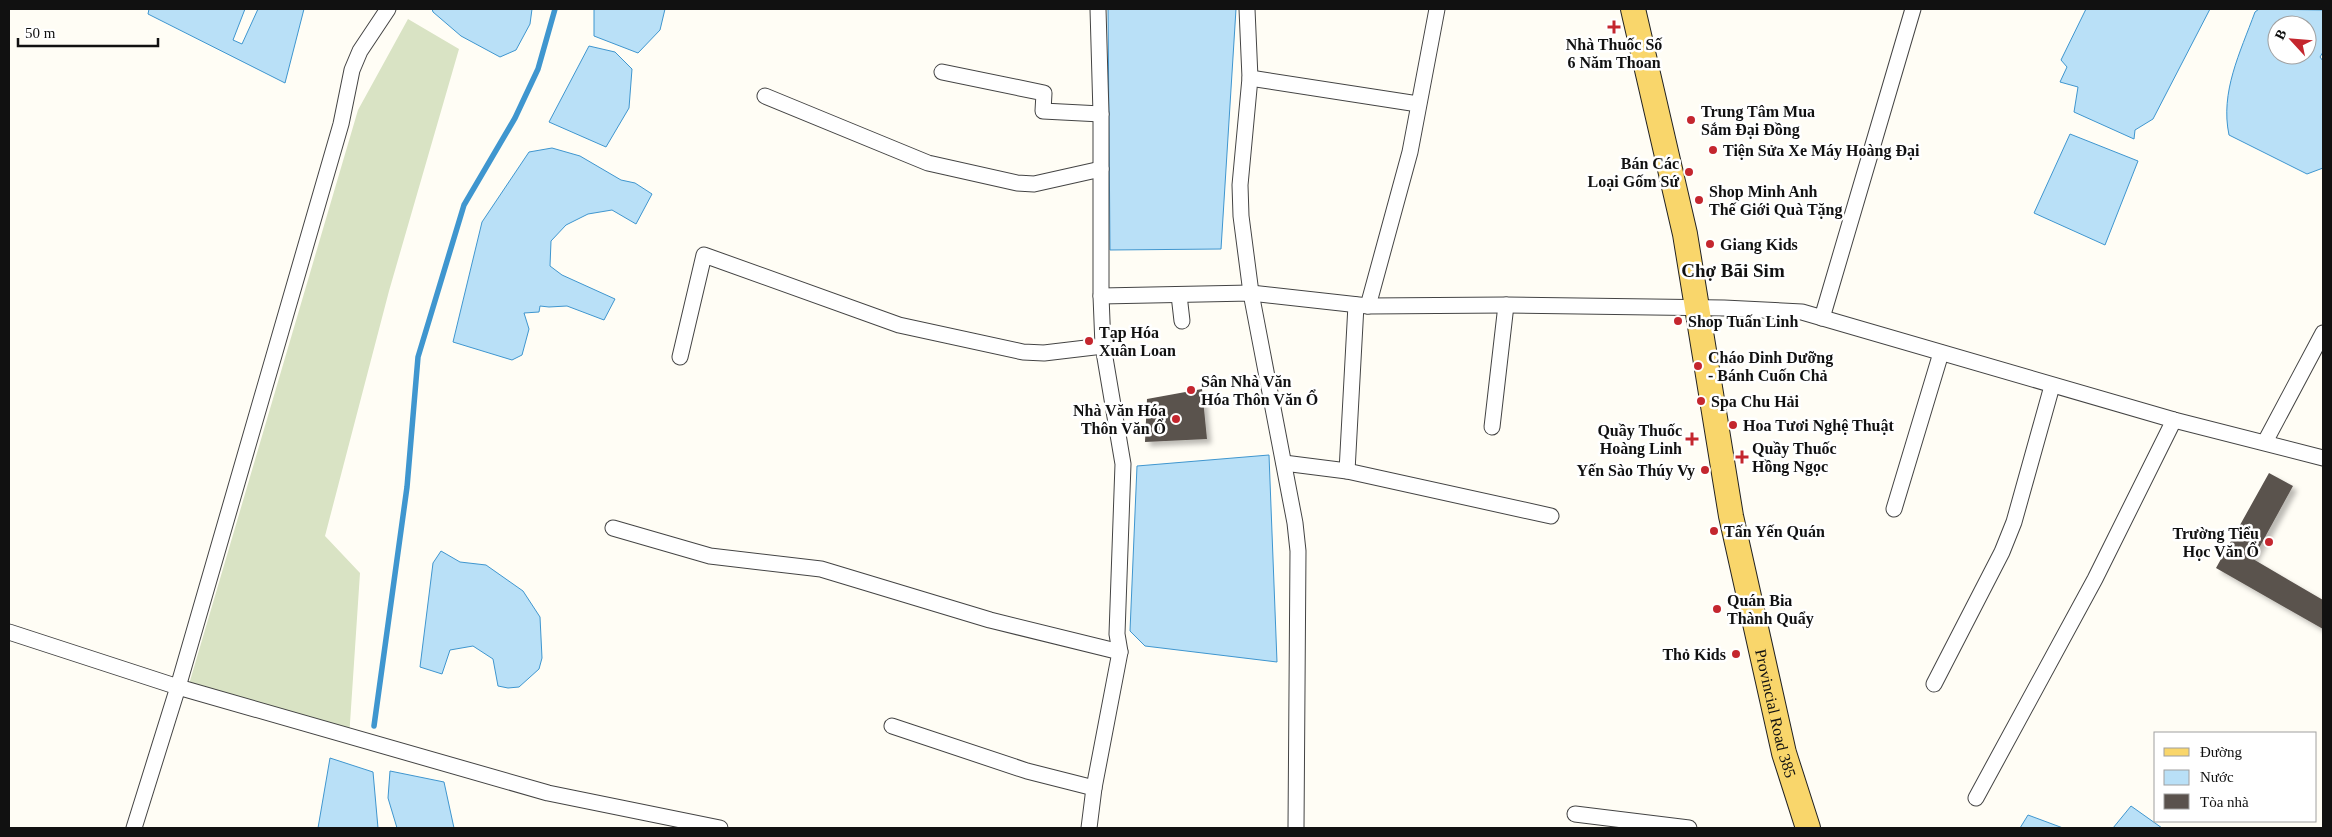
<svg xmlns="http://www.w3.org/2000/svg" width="2332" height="837" viewBox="0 0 2332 837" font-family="'Times New Roman',serif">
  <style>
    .cemetery { fill: #d9e3c4 }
    .water { fill: #b9e0f7; stroke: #3f96cf; fill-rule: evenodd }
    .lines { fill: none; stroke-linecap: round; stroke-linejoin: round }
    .stream { stroke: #3f96cf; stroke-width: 5.5 }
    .building { fill: #5a524d; filter: url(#shadow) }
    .street-casing { stroke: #444; stroke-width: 17 }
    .primary-casing { stroke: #222; stroke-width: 26 }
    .street { stroke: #fff; stroke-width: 15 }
    .primary { stroke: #f9d66b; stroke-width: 24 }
    .poi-dot { fill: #c4262e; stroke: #fff; stroke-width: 2 }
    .labels { text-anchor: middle; stroke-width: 5; stroke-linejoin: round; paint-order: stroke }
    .poi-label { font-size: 16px; font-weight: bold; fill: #111; stroke: #fff; text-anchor: start }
    .street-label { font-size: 16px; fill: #111; stroke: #fff }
    .quarter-label { font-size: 19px; font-weight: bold; fill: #111; stroke: #fff }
  </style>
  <defs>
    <filter id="shadow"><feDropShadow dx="4.5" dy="4.5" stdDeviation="2.5" flood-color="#0004"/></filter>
  </defs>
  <rect width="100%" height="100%" fill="#fffdf5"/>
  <!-- cemetery -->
  <path class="cemetery" d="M 408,19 L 459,49 L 389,291 L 325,536 L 360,573 L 349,738 L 187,691 L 358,110 Z"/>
  <!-- water -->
  <g class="water">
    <path d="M 149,9 L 245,9 L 233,40 L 242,44 L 258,9 L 304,9 L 285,83 L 148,14 Z"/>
    <path d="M 432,9 L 532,9 L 530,24 L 516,50 L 500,57 L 461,36 L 433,12 Z"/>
    <path d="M 594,9 L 665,9 L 660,30 L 638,53 L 594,36 Z"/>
    <path d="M 1108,9 L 1236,9 L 1221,249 L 1110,250 Z"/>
    <path d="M 2086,9 L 2210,9 L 2153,119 L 2135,130 L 2134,139 L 2074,112 L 2078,87 L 2060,82 L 2067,67 L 2061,60 Z"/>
    <path d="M 2259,9 L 2323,10 L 2323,52 L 2320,57 L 2323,61 L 2323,168 L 2307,174 L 2229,135 C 2220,92 2240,53 2255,12 ZM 2277,25 L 2307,25 L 2307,55 L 2277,55 Z"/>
    <path d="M 589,46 L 615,52 L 632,69 L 629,108 L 606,147 L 549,122 Z"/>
    <path d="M 2070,134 L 2138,161 L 2105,245 L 2034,213 Z"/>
    <path d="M 552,148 L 580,156 L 621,180 L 635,183 L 652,194 L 636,224 L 612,210 L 588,214 L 566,225 L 551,241 L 550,266 L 562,275 L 615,299 L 604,320 L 567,306 L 549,307 L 540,306 L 539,312 L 524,313 L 529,329 L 522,355 L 512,360 L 453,342 L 482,222 L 529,152 Z"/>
    <path d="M 1269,455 L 1277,662 L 1145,646 L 1130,631 L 1137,466 Z"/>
    <path d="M 441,551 L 460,562 L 486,565 L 523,591 L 540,617 L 542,658 L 539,669 L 519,687 L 508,688 L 498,686 L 493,659 L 473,646 L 450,650 L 442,674 L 420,667 L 433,563 Z"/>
    <path d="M 330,758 L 373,772 L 378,828 L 318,828 Z"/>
    <path d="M 390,771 L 444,782 L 454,828 L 397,828 L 388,798 Z"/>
    <path d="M 2131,806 L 2162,828 L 2113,828 Z"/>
    <path d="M 2028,815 L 2063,828 L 2020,828 Z"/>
  </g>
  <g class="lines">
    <!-- stream -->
    <path class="stream" d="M 374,726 L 407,487 L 418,357 L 464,205 L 515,118 L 538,69 L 555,9"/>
  </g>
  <!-- building -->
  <g class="building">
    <path d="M 1202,389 L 1207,439 L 1145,442 L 1147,399 Z"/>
    <path d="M 2269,473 L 2293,486 L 2253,559 L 2323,600 L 2323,629 L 2216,568 Z"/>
  </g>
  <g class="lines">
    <defs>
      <g id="street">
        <path d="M 1247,9 L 1250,78 L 1240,185 L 1241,216 L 1251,293 L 1295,523 L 1298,551 L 1296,828"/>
        <path d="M 942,72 L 1044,93 L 1043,111 L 1101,114"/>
        <path d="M 1250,78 L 1418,104"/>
        <path d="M 765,96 L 928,163 L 1017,183 L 1034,184 L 1101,169"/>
        <path d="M 1179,295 L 1182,321"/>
        <path d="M 1101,296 L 1251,293 L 1368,306 L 1506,305 L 1724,308 L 1802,312 L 2174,420 L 2323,458"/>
        <path d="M 1368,306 L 1410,152 L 1437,9"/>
        <path d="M 1822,318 L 1913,9"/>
        <path d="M 680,357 L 704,255 L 899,325 L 1023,352 L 1044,353 L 1103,346"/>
        <path d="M 1492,427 L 1506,305"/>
        <path d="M 2265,442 L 2323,333"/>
        <path d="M 1284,463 L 1347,471 L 1551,516"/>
        <path d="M 1347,471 L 1356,305"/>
        <path d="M 1894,509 L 1941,353"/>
        <path d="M 613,528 L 710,556 L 821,569 L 990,620 L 1120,652"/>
        <path d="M 9,632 L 178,687 L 548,793 L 720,828"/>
        <path d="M 1934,684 L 2002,552 L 2014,522 L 2052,386"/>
        <path d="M 892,726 L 1027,771 L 1094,788"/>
        <path d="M 1976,798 L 2095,579 L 2174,420"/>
        <path d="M 1575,814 L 1689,828"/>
        <path d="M 134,828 L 178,687 L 341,124 L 352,70 L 360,51 L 388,9"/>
        <path d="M 1089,828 L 1094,788 L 1120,652 L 1117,634 L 1123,464 L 1103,346 L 1101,296 L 1101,114 L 1098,9"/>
      </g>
      <g id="primary">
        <path id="s1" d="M 1633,9 L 1685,234 L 1731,516 L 1784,753 L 1808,828"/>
      </g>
    </defs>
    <!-- street casing -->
    <use href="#street" class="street-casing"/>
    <!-- primary casing -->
    <use href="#primary" class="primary-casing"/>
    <!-- street -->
    <use href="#street" class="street"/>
    <!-- primary -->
    <use href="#primary" class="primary"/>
  </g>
  <!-- markers -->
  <g class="poi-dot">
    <path d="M1611.5 19.5h5v5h5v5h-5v5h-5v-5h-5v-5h5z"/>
    <circle cx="1691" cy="120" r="5"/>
    <circle cx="1713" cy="150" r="5"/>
    <circle cx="1689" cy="172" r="5"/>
    <circle cx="1699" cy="200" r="5"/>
    <circle cx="1710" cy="244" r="5"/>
    <circle cx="1678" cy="321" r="5"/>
    <circle cx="1089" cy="341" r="5"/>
    <circle cx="1698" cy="366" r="5"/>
    <circle cx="1191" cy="390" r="5"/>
    <circle cx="1701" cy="401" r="5"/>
    <circle cx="1176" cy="419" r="5"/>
    <circle cx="1733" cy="425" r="5"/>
    <path d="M1689.5 431.5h5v5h5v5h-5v5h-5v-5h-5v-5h5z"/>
    <path d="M1739.5 449.5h5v5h5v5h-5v5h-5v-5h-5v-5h5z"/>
    <circle cx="1705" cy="470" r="5"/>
    <circle cx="1714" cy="531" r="5"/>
    <circle cx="2269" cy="542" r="5"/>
    <circle cx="1717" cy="609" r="5"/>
    <circle cx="1736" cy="654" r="5"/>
  </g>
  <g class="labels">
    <!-- poi labels -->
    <g class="poi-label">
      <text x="1614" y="50" text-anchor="middle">Nhà Thuốc Số<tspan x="1614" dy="18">6 Năm Thoan</tspan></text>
      <text x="1701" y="117">Trung Tâm Mua<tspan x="1701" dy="18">Sắm Đại Đồng</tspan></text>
      <text x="1723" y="156">Tiện Sửa Xe Máy Hoàng Đại</text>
      <text x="1679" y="169" text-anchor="end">Bán Các<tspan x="1679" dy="18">Loại Gốm Sứ</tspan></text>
      <text x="1709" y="197">Shop Minh Anh<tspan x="1709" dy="18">Thế Giới Quà Tặng</tspan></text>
      <text x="1720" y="250">Giang Kids</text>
      <text x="1688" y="327">Shop Tuấn Linh</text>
      <text x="1099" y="338">Tạp Hóa<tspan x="1099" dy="18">Xuân Loan</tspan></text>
      <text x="1708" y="363">Cháo Dinh Dưỡng<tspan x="1708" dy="18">- Bánh Cuốn Chả</tspan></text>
      <text x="1201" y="387">Sân Nhà Văn<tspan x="1201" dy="18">Hóa Thôn Văn Ổ</tspan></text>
      <text x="1711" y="407">Spa Chu Hải</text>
      <text x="1166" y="416" text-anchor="end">Nhà Văn Hóa<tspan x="1166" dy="18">Thôn Văn Ổ</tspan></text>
      <text x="1743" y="431">Hoa Tươi Nghệ Thuật</text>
      <text x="1682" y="436" text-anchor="end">Quầy Thuốc<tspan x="1682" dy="18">Hoàng Linh</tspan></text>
      <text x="1752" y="454">Quầy Thuốc<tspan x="1752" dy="18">Hồng Ngọc</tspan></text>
      <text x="1695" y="476" text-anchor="end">Yến Sào Thúy Vy</text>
      <text x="1724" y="537">Tấn Yến Quán</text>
      <text x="2259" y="539" text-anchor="end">Trường Tiểu<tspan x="2259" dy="18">Học Văn Ổ</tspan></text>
      <text x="1727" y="606">Quán Bia<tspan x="1727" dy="18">Thành Quẩy</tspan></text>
      <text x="1726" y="660" text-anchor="end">Thỏ Kids</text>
    </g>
    <!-- street labels -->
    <g class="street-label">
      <text dy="6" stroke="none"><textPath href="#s1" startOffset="719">Provincial Road 385</textPath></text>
    </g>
    <!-- quarter labels -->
    <g class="quarter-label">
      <text x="1733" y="277">Chợ Bãi Sim</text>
    </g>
  </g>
  <!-- border -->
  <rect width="2332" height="837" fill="none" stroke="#111111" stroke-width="20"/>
  <!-- legend -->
  <rect x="2154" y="732" width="162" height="90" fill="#ffffff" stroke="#a0a0a0"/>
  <rect x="2164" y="748" width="25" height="8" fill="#f9d66b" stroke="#a0a0a0"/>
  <text x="2200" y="757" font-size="15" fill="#111111">Đường</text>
  <rect x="2164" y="770" width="25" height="15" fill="#b9e0f7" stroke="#a0a0a0"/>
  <text x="2200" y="782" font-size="15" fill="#111111">Nước</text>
  <rect x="2164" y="794" width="25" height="15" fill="#5a524d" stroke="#a0a0a0"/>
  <text x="2200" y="807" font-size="15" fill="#111111">Tòa nhà</text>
  <!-- north arrow -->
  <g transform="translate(2292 40) rotate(296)"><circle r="24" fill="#ffffff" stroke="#a0a0a0"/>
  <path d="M0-4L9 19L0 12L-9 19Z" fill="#c4262e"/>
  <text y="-8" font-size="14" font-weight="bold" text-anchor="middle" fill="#111111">B</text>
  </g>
  <!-- scale -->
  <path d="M18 38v8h140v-8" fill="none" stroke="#111111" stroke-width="2.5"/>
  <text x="25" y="38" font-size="15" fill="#111111" stroke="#ffffff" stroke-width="4" paint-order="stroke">50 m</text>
</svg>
